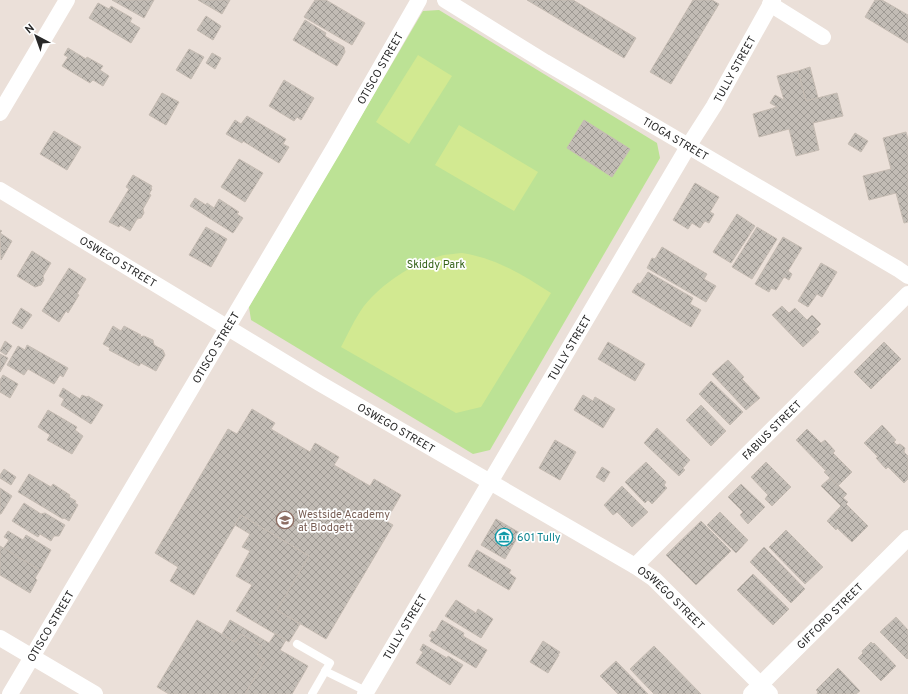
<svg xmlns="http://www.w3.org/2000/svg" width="908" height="694" viewBox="0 0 908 694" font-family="Overpass,sans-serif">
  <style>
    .park { fill: #bce295 }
    .pitch { fill: #d2e991 }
    .building { fill: url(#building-cross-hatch); stroke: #c6bcb3 }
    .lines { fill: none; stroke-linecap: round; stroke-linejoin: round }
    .lane { stroke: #fff; stroke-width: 8 }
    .street { stroke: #fff; stroke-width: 16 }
    .labels { text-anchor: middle; stroke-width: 3.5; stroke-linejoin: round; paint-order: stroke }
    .street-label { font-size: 11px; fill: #282828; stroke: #fff }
    .park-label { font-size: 11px; fill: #356319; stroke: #fff }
    .education-label { font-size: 11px; fill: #785e54; stroke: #fff; text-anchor: start }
    .culture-label { font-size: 11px; fill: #0d838f; stroke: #fff; text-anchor: start }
  </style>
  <defs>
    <pattern id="building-cross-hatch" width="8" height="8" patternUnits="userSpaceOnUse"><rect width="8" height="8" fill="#c2bcb5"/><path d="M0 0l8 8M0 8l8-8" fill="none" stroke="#9e9993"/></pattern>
  </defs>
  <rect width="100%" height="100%" fill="#ebe0d9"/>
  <!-- park -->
  <path class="park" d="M 439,10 L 657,143 L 660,158 L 490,450 L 473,454 L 251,320 L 249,307 L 423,11 Z"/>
  <!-- pitch -->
  <g class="pitch">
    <path d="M 418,55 L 452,76 L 409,144 L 376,122 Z"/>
    <path d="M 459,125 L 538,172 L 514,211 L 435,165 Z"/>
    <path d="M 462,253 C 498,259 521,274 551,293 L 481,407 L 456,413 L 341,347 C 348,334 355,318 364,306 C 383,283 411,264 440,256 C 447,254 455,254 462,253 Z"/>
  </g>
  <!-- building -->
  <g class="building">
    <path d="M 112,0 L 154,0 L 144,18 Z"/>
    <path d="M 198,0 L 230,0 L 222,14 Z"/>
    <path d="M 315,0 L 326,0 L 365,23 L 352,45 L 304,17 Z"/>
    <path d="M 527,0 L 573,0 L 636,38 L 624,58 Z"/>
    <path d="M 693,0 L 712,0 L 719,4 L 671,84 L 650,72 Z"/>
    <path d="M 875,0 L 882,0 L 908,15 L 908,43 L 865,17 Z"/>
    <path d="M 98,3 L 109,9 L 111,6 L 132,18 L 130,22 L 140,28 L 131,43 L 89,18 Z"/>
    <path d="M 206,16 L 221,26 L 213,40 L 197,30 Z"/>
    <path d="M 305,20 L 326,33 L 325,36 L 344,47 L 345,52 L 337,66 L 293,40 Z"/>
    <path d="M 68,48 L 86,59 L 87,57 L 103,66 L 100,70 L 109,76 L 103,86 L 93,80 L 90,83 L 62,66 L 68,57 L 64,55 Z"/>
    <path d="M 189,49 L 204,57 L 191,79 L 176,70 Z"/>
    <path d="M 212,53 L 221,58 L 215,69 L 206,63 Z"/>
    <path d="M 810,67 L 818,98 L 806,101 L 798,71 Z"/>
    <path d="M 798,71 L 806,101 L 837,93 L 843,116 L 813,123 L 819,150 L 796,156 L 789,129 L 759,137 L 753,114 L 777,107 L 770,103 L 775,95 L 784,100 L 777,76 Z"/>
    <path d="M 284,80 L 314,98 L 301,120 L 297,117 L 294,121 L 269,106 Z"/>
    <path d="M 162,93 L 179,102 L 166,125 L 149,115 Z"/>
    <path d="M 247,116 L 286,139 L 283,144 L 289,147 L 279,163 L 243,141 L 242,143 L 226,134 L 235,120 L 241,124 Z"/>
    <path d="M 584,120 L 630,149 L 612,177 L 567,148 Z"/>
    <path d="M 54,131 L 81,147 L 67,170 L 40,154 Z"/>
    <path d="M 906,132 L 908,139 L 908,222 L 904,223 L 896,193 L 869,200 L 863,176 L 891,169 L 883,138 Z"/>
    <path d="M 855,133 L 868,141 L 861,152 L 848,144 Z"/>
    <path d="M 239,159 L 263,173 L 245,202 L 221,187 Z"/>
    <path d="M 133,175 L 152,186 L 151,188 L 152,189 L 149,194 L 151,195 L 143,209 L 144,213 L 141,218 L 137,219 L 130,231 L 120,225 L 119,227 L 109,222 L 129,189 L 126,187 Z"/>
    <path d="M 695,183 L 719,197 L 710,212 L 714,214 L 709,223 L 705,221 L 700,228 L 692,223 L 688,229 L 673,220 Z"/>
    <path d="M 195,198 L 206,205 L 207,203 L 214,208 L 219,199 L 239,212 L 237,214 L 243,218 L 233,233 L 190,206 Z"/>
    <path d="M 737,214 L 755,226 L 731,263 L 713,252 Z"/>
    <path d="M 206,227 L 227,239 L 211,267 L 189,255 Z"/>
    <path d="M 757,227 L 777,239 L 752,279 L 732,267 Z"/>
    <path d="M 0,230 L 2,231 L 0,233 L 12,241 L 1,260 Z"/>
    <path d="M 783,237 L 802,248 L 788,271 L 792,274 L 789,280 L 784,277 L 776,290 L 771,288 L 769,292 L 755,284 Z"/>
    <path d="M 662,247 L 707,274 L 704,279 L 716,286 L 706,302 L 647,268 L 652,258 L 655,259 Z"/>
    <path d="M 32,251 L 51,263 L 43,276 L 44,280 L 41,285 L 35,287 L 17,276 Z"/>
    <path d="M 821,263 L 837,272 L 822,297 L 817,294 L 808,307 L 798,301 Z"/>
    <path d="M 69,268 L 86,279 L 77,294 L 79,295 L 68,313 L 66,311 L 59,322 L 42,311 Z"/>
    <path d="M 648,272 L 693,298 L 690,304 L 701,310 L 691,327 L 632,292 L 638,283 L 640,284 Z"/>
    <path d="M 782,306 L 789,313 L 795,308 L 807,320 L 812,315 L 821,324 L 816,329 L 819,332 L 803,347 L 772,315 Z"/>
    <path d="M 21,308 L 32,315 L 22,329 L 12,323 Z"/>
    <path d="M 113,326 L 121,331 L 124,326 L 141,335 L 139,337 L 144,336 L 153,340 L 154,345 L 163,350 L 165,355 L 156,371 L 141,363 L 139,366 L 109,350 L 110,348 L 103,344 Z"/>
    <path d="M 5,341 L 12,346 L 6,355 L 0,351 Z"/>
    <path d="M 608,342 L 645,364 L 635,381 L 598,359 Z"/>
    <path d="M 884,342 L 901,359 L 871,389 L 854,372 Z"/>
    <path d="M 27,345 L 68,368 L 63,377 L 60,375 L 54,384 L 28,369 L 24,375 L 7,365 L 18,346 L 25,350 Z"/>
    <path d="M 0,354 L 8,358 L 0,372 Z"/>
    <path d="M 728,360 L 744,377 L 742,379 L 760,398 L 746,410 L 712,374 Z"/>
    <path d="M 3,375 L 18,384 L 10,398 L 0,392 L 0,380 Z"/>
    <path d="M 711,381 L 743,412 L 730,425 L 699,394 Z"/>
    <path d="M 63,388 L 80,399 L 82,395 L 87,397 L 88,396 L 103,405 L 91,424 L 61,405 L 64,399 L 59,396 Z"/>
    <path d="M 583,395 L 593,401 L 595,397 L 615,409 L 603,428 L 574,410 Z"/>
    <path d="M 701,405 L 726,431 L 711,446 L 686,420 Z"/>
    <path d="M 252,409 L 275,423 L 271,429 L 310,452 L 315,443 L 339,457 L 334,465 L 370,486 L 374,479 L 401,495 L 386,521 L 393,525 L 326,639 L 277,610 L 309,556 L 241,515 L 194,595 L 170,581 L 178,567 L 155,553 L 228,429 L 237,434 Z"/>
    <path d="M 48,410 L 77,427 L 75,430 L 83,436 L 72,454 L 47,440 L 50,435 L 38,427 Z"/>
    <path d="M 882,425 L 896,440 L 894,442 L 897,445 L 900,444 L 905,448 L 904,452 L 908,456 L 908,479 L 904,483 L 888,467 L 886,469 L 876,458 L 878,457 L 864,443 Z"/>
    <path d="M 657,428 L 690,460 L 683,468 L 685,470 L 679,476 L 644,443 Z"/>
    <path d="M 807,429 L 821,443 L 825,440 L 835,451 L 833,453 L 852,472 L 838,486 L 824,472 L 826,471 L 796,440 Z"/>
    <path d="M 555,440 L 576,452 L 560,480 L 539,468 Z"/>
    <path d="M 646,462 L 666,482 L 664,485 L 667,488 L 652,504 L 648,500 L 645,503 L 625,482 Z"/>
    <path d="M 766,462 L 791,487 L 772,506 L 765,499 L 768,495 L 751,477 Z"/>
    <path d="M 602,467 L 610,472 L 604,482 L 596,477 Z"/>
    <path d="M 4,469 L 16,477 L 11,485 L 0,478 L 0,475 Z"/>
    <path d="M 29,474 L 51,487 L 53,484 L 70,495 L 69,497 L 76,501 L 75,503 L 78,505 L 69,521 L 64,518 L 63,519 L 18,492 Z"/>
    <path d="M 830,478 L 847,494 L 843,498 L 848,502 L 846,504 L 868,526 L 852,542 L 837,528 L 836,530 L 827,521 L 841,506 L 821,486 Z"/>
    <path d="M 741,484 L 765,507 L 748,524 L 740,515 L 743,512 L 728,497 Z"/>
    <path d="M 622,486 L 648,512 L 632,527 L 617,512 L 613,515 L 604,505 Z"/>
    <path d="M 0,488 L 12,496 L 1,514 L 0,514 Z"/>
    <path d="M 24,503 L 41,514 L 45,513 L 65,525 L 59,536 L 54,536 L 51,541 L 40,534 L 38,537 L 12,521 Z"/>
    <path d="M 720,512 L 748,540 L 736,553 L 707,525 Z"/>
    <path d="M 241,515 L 309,556 L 277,610 L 300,624 L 289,642 L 236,611 L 252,585 L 236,576 L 250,551 L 242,547 L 250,534 L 235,525 Z"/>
    <path d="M 496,519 L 520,533 L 505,559 L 481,545 Z"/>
    <path d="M 701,521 L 731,551 L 696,585 L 666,555 Z"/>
    <path d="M 786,530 L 823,567 L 805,584 L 769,547 Z"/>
    <path d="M 8,531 L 23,540 L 26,535 L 51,550 L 40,570 L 3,549 L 9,540 L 4,537 Z"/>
    <path d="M 0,546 L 40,570 L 35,578 L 37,580 L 30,593 L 0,575 Z"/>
    <path d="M 764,547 L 805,589 L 791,603 L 750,562 Z"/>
    <path d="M 477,550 L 511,570 L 509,573 L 516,578 L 509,590 L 468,566 Z"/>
    <path d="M 753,574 L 789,609 L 773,625 L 737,590 Z"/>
    <path d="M 456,600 L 476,613 L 478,609 L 493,619 L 481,638 L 445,616 Z"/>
    <path d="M 896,617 L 908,630 L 908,658 L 907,659 L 880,632 Z"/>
    <path d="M 197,620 L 235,642 L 241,634 L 262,646 L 257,655 L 265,660 L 245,694 L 169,694 L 157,687 Z"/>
    <path d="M 230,620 L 269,643 L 275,634 L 286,640 L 280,650 L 308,666 L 292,694 L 245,694 L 265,660 L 257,655 L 262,646 L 241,634 L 235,642 L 222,634 Z"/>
    <path d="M 442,620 L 464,633 L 463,636 L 487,650 L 476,668 L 430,641 L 432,638 L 429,636 L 432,631 L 435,632 Z"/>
    <path d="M 543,641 L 560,652 L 558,655 L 559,655 L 548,673 L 530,662 Z"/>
    <path d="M 871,642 L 873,644 L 874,643 L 896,666 L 881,681 L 858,658 L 863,653 L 862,651 Z"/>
    <path d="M 423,644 L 447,658 L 448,656 L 463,665 L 450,685 L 416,663 L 423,652 L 420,650 Z"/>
    <path d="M 654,646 L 701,694 L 654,694 L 630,669 Z"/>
    <path d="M 616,661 L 648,694 L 618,694 L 600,676 Z"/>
    <path d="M 838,668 L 860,691 L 856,694 L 817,694 L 818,692 L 816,690 Z"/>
  </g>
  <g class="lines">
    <!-- lane -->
    <g class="lane">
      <path d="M 297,644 L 330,663 L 312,694"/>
      <path d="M 325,671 L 366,691"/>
    </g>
    <!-- street -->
    <g class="street">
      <path id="s1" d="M 445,0 L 545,62 L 898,269 L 908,276"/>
      <path d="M 770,4 L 823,37"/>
      <path d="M 0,113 L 67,0"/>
      <path id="s2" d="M 0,190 L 319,383 L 635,566 L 654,579 L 770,694"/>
      <path id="s3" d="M 635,566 L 908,294"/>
      <path d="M 0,638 L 95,694"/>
      <path id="s4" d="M 10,694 L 334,148 L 419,0"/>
      <path id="s5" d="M 365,694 L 689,145 L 714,106 L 773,0"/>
      <path id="s6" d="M 751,694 L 908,538"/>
    </g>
  </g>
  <!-- icons -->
  <defs>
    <symbol id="school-ring" viewBox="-11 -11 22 22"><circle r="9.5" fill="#fff" stroke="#8d6e63" stroke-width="1.5"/><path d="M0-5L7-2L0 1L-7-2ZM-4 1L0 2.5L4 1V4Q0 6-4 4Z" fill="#8d6e63"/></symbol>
    <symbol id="museum-ring" viewBox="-11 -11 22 22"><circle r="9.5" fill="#fff" stroke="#0f9aa8" stroke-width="1.5"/><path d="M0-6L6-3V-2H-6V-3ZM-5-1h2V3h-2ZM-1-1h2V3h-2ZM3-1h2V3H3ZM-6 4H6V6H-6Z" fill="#0f9aa8"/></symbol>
  </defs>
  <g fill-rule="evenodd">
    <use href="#school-ring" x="275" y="510" width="20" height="20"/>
    <use href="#museum-ring" x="494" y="527" width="20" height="20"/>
  </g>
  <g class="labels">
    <!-- street labels -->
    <g class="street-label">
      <text dy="4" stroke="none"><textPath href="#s4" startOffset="727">OTISCO STREET</textPath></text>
      <text dy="4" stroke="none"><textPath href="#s5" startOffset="726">TULLY STREET</textPath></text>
      <text dy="4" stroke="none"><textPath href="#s1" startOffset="269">TIOGA STREET</textPath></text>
      <text dy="4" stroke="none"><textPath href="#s2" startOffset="138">OSWEGO STREET</textPath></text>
      <text dy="4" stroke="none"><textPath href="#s4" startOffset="403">OTISCO STREET</textPath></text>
      <text dy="4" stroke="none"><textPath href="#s5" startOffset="402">TULLY STREET</textPath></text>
      <text dy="4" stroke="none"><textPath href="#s2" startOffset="462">OSWEGO STREET</textPath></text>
      <text dy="4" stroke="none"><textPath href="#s3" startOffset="193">FABIUS STREET</textPath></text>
      <text dy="4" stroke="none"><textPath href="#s2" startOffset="786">OSWEGO STREET</textPath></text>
      <text dy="4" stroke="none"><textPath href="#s6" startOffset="111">GIFFORD STREET</textPath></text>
      <text dy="4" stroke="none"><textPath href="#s4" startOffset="79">OTISCO STREET</textPath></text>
      <text dy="4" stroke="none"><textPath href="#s5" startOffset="78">TULLY STREET</textPath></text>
    </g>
    <!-- park labels -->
    <g class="park-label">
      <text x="436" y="268">Skiddy Park</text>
    </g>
    <!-- education labels -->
    <g class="education-label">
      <text x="298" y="518">Westside Academy<tspan x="298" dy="13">at Blodgett</tspan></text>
    </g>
    <!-- culture labels -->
    <g class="culture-label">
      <text x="517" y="541">601 Tully</text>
    </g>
  </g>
  <!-- north arrow -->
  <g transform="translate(36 36) rotate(319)" stroke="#ffffff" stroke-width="3" paint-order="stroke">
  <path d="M0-3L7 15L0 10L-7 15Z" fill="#282828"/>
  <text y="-6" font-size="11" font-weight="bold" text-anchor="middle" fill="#282828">N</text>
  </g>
</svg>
